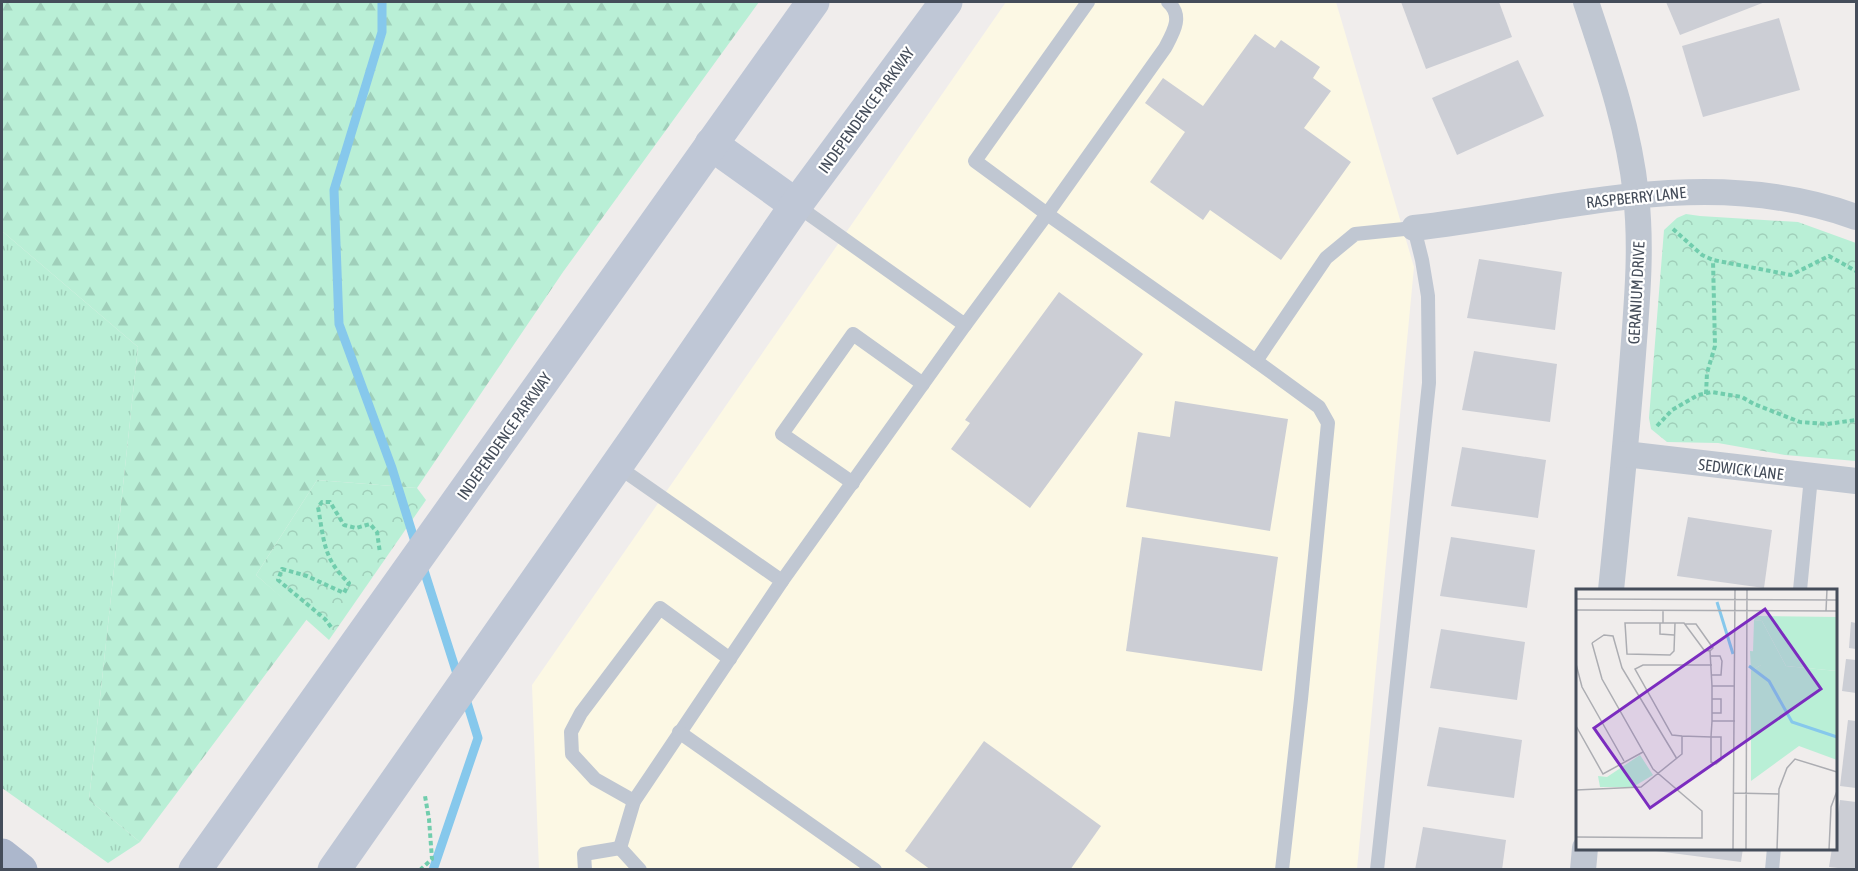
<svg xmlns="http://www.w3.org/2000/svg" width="1858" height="871" viewBox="0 0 1858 871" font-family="'Asap Condensed',sans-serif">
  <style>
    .commercial { fill: #fcf8e4 }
    .grass { fill: url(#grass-tufts) }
    .forest { fill: url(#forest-firs) }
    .park { fill: url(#park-crowns) }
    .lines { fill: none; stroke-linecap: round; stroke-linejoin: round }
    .stream { stroke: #86c8ec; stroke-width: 9 }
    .building { fill: #ccced5 }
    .path { stroke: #71cdad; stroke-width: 4; stroke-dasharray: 4.5 3; stroke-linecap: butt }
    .service { stroke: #c0c7d2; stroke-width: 14 }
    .minor { stroke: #c0c7d2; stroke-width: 26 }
    .secondary { stroke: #bfc7d6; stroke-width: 33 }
    .primary { stroke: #acb7cc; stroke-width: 33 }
    .labels { text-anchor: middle; stroke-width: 4.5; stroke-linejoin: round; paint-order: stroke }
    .street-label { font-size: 16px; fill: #454d5a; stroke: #fff }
    .inset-river { fill: none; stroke: #86c8ec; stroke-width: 3 }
    .inset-road { fill: none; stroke: #acadb2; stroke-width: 1.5 }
    .view { fill: #7b2cbf; fill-opacity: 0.15; stroke: #7b2cbf; stroke-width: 3 }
    .inset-edge { fill: none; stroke: #454d5a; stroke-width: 3 }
  </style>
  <defs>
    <pattern id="grass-tufts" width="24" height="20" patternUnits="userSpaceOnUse" patternTransform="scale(1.5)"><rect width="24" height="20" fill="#b9efd6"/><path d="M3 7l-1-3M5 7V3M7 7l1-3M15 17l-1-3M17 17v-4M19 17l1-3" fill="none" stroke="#a0cfba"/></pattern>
    <pattern id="forest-firs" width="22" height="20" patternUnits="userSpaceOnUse" patternTransform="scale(1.5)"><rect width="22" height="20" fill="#b9efd6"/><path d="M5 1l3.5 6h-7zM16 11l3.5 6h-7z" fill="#a0cfba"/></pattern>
    <pattern id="park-crowns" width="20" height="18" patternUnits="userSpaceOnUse" patternTransform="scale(1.5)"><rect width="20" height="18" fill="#b9efd6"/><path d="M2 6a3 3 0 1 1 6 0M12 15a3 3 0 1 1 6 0" fill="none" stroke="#a0cfba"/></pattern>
  </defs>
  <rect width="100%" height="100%" fill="#f0edec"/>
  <!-- commercial -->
  <path class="commercial" d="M 1006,2 L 1336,2 L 1414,267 L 1357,869 L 539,869 L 532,685 Z"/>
  <!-- grass -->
  <path class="grass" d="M 2,231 L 138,347 L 89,800 L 140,842 L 108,863 L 2,788 Z"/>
  <!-- forest -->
  <path class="forest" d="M 2,2 L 759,2 L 563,272 L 417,488 L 317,480 L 256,575 L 307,619 L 140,842 L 89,800 L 138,347 L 2,231 Z"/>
  <!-- park -->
  <g class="park">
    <path d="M 1686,214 L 1700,216 L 1798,222 L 1856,243 L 1856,461 L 1785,455 L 1718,443 L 1667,442 L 1651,429 L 1649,418 L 1664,230 L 1677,218 Z"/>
    <path d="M 317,480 L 417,488 L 426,500 L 329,640 L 256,575 Z"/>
  </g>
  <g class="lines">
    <!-- stream -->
    <g class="stream">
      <path d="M 382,2 L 382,32 L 334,190 L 339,324 L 392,468 L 416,545"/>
      <path d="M 422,564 L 458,677"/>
      <path d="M 433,870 L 478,738 L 465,696"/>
    </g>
  </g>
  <!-- building -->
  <g class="building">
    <path d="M 1401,2 L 1499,2 L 1512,37 L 1426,69 Z"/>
    <path d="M 1666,2 L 1765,2 L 1680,35 Z"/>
    <path d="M 1779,18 L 1800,90 L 1703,117 L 1682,46 Z"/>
    <path d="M 1255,34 L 1275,48 L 1281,40 L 1320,67 L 1313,78 L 1331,91 L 1304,128 L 1351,162 L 1281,260 L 1210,210 L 1203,220 L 1150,182 L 1185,132 L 1145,103 L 1163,78 L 1203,106 Z"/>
    <path d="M 1518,60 L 1544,116 L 1457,155 L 1432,98 Z"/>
    <path d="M 1479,259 L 1562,272 L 1555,330 L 1467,318 Z"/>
    <path d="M 1059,292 L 1143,354 L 1030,508 L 951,449 L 970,423 L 965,420 Z"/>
    <path d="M 1474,351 L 1557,364 L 1550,422 L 1462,410 Z"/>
    <path d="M 1175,401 L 1288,419 L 1270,531 L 1126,507 L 1138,432 L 1170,437 Z"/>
    <path d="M 1462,447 L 1546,460 L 1538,518 L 1451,506 Z"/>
    <path d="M 1688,517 L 1772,530 L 1764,588 L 1677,576 Z"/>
    <path d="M 1142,537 L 1278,557 L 1262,671 L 1126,651 Z"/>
    <path d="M 1451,537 L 1535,550 L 1527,608 L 1440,596 Z"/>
    <path d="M 1851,622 L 1856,623 L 1856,649 L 1849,648 Z"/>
    <path d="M 1441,629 L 1525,642 L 1517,700 L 1430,688 Z"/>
    <path d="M 1846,659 L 1856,660 L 1856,693 L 1842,691 Z"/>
    <path d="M 1848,720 L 1856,721 L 1856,788 L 1840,786 Z"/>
    <path d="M 1439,727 L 1522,740 L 1514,798 L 1427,786 Z"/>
    <path d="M 984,741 L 1101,826 L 1070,870 L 931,870 L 905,851 Z"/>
    <path d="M 1840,800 L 1856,802 L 1856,870 L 1829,867 L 1832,848 L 1836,848 L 1836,828 Z"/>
    <path d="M 1423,827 L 1506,840 L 1502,870 L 1415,870 Z"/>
    <path d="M 1656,848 L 1743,848 L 1741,862 L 1656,851 Z"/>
  </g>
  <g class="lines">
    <!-- path -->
    <g class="path">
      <path d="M 1673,229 L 1702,255 L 1713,260 L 1791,275 L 1829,256 L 1856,271"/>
      <path d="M 1706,394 L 1707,373 L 1715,346 L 1713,260"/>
      <path d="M 1657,426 L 1672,410 L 1698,395 L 1712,392 L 1742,397 L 1754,404 L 1800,422 L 1827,424 L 1856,420"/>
      <path d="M 331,627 L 325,619 L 278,580 L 282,569 L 307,576 L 344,593 L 349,583 C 323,559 324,540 318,507 L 322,502 L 330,502 L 344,525 L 356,528 L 370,524 L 377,532 L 380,553"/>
      <path d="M 420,870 L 432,859 L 429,819 L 425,796"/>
    </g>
    <!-- service -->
    <g class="service">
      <path d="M 1088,2 L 975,161 L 1047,214 L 1165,48 C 1173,33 1184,16 1168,2"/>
      <path d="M 796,205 L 965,325 L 1047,214 L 1256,361 L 1326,258 L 1355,234 L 1414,228 L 1422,260 L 1428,296 L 1429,383 L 1377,870"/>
      <path d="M 1256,361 L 1319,407 L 1328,423 L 1301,699 L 1282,870"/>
      <path d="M 617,466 L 782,581 L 634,801 L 620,848 L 640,870"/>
      <path d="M 853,483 L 782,434 L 853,334 L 923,384"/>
      <path d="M 782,581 L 965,325"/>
      <path d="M 1800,590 L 1811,477"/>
      <path d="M 679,732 L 875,870"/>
      <path d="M 634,801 L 595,779 L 572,754 L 571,732 L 581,713 L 660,608 L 730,659"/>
      <path d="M 585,870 L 584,854 L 620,848"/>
      <path d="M 1772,870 L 1774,848"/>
    </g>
    <!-- minor -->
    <g class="minor">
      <path d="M 1586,2 C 1607,65 1629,128 1636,195 C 1642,248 1637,301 1633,354 C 1627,433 1619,512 1611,590"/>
      <path d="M 1414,228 C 1565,211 1706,163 1856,217"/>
      <path d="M 1625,454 L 1856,481"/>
      <path d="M 1583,870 L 1585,848"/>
    </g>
    <!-- secondary -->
    <g class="secondary">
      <path d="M 711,144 L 796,205"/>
      <path d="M 195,870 L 813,2"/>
      <path d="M 334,870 L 638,435 L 796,205 L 946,2"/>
    </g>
    <!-- primary -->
    <path class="primary" d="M 2,855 L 21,870"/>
  </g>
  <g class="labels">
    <!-- street labels -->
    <g class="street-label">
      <text transform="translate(866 110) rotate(-54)" y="6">INDEPENDENCE PARKWAY</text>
      <text transform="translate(1636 197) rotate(-6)" y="6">RASPBERRY LANE</text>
      <text transform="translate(1636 293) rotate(-87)" y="6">GERANIUM DRIVE</text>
      <text transform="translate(504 436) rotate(-55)" y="6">INDEPENDENCE PARKWAY</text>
      <text transform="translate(1741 469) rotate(7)" y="6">SEDWICK LANE</text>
    </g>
  </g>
  <!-- overview -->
  <g transform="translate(1576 589)">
    <rect width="261" height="261" fill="#f0edec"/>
    <path d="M 180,27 L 261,28 L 261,82 L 210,77 L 186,32 L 178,31 Z" fill="#b9efd6"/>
    <path d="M 178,31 L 186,32 L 210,77 L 261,82 L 261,171 L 223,157 L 175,192 L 175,82 L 185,76 L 185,64 L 177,63 Z" fill="#b9efd6"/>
    <path d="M 174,62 L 185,63 L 185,76 L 175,82 ZM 64,166 L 77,186 L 57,198 L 24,198 L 22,187 L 31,188 Z" fill="#b9efd6"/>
    <path class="inset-river" d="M 141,13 L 157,65M 173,77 L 193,92 L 216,133 L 261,148"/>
    <path class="inset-road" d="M 0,10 L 261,11M 0,21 L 261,22M 87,21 L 87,34 L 108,34 L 128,61 L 134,62 L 136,97 L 158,97M 250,22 L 251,0M 84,34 L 84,45 L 98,46M 87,34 L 49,34 L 51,65 L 94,66 L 98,62 L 99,34M 109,35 L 120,35 L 137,59 L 134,62M 16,54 L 28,46 L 37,47 L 46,79 L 101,170M 135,67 L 144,67 L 146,72 L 145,86 L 136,86M 0,75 L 6,98 L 48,172M 136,124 L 145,124 L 145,110 L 136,110M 136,132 L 136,97M 0,137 L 27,185 L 67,163M 106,147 L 96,146 L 59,80 L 67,76 L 136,76M 135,148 L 145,148 L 145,171 L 140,175 L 135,173 ZM 0,201 L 65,198 L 106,165 L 106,147 L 135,148 L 136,132 L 159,132M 158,204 L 203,205M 0,248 L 126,249 L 126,222 L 77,180 L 26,90 L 16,54M 157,261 L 159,0M 170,261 L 171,0M 201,261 L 203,200 L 211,179 L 219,170 L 261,183M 253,261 L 255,218 L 261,202"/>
    <path class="view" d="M 189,20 L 245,100 L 74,219 L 18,139 Z"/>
    <rect width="261" height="261" class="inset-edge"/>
  </g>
  <!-- border -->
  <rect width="1858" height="871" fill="none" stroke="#454d5a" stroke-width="6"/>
</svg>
